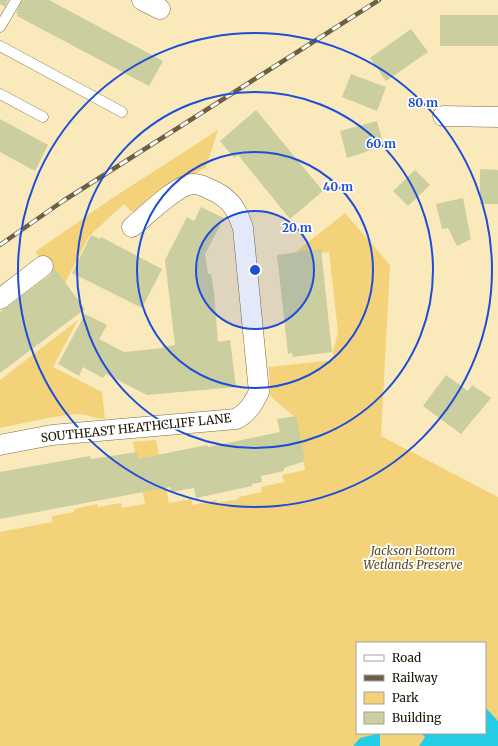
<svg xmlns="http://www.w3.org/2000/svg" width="498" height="746" viewBox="0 0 498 746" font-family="Merriweather,serif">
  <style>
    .green { fill: #f3d27a; fill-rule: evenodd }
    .water { fill: #24cde5 }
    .building { fill: #cbce9f }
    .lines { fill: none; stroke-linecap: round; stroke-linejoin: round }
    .lane-casing { stroke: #7c6c42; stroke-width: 11 }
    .street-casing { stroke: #7c6c42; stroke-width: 21 }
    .lane { stroke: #fff; stroke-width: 10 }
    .street { stroke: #fff; stroke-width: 20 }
    .rail-casing { stroke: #6a6045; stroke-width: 4.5 }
    .rail { stroke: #fff; stroke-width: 3; stroke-dasharray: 9; stroke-linecap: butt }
    .ring { fill: none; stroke: #1d4ed8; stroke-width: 2 }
    .labels { text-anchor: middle; stroke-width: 3.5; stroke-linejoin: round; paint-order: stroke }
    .street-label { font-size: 12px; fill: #1a1404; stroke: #fff }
    .park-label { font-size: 12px; font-style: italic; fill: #5a4a1f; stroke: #fff }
    .centre { fill: #1d4ed8; stroke: #fff; stroke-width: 2 }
    .ring-label { font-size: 12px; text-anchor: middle; font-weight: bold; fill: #1d4ed8; stroke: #fff; stroke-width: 3.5; stroke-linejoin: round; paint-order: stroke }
  </style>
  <rect width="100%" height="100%" fill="#fae9bb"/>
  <!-- green -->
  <g class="green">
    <path d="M 218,130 L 206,167 L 138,211 L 131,211 L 124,204 L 89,236 L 64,285 L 35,252 L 111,199 Z"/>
    <path d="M 345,213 L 390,265 L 381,436 L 498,497 L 498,746 L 0,746 L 0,532 L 52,522 L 52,516 L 74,512 L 74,509 L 97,504 L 98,507 L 121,503 L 122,508 L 145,504 L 133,442 L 156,440 L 169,503 L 191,499 L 193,505 L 216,500 L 217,503 L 239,499 L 239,497 L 262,492 L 261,487 L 284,482 L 282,475 L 305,470 L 295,417 L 270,396 L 269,367 L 334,360 L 333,352 L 338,332 L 329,252 L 291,256 ZM 357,643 L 485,643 L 485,733 L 357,733 Z"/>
    <path d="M 78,320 L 53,367 L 102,392 L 105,419 C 96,419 87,414 78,414 C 52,416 25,423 0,428 L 0,380 Z"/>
  </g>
  <!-- water -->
  <g class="water">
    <path d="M 485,707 L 498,721 L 498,746 L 419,746 L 425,737 L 421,733 L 485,733 Z"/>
    <path d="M 380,733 L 380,746 L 353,746 L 360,738 Z"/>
  </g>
  <!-- building -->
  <g class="building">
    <path d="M 0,0 L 8,0 L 5,7 L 0,4 Z"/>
    <path d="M 22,0 L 49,0 L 163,61 L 149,86 L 17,16 L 18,14 L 16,13 Z"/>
    <rect x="440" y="15" width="58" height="31"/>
    <path d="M 411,29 L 428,52 L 386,81 L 370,58 Z"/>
    <path d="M 351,74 L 386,87 L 377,111 L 342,97 Z"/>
    <path d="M 256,110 L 323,191 L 290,219 L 238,155 L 234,158 L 220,141 Z"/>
    <path d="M 0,119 L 48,145 L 35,171 L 0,152 Z"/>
    <path d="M 377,121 L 384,146 L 347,158 L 340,131 Z"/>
    <path d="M 480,169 L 498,170 L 498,204 L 480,204 Z"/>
    <path d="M 415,170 L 430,185 L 408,206 L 393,191 Z"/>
    <path d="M 463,198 L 471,239 L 457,246 L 448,228 L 442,229 L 436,204 Z"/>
    <path d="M 201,207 L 224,218 L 205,254 L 208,274 L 211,274 L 214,293 L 218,342 L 230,340 L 236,387 L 147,395 L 106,374 L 103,378 L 83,367 L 79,376 L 58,364 L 85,314 L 107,325 L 99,339 L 124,352 L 163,348 L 163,347 L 175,345 L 165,260 L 187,217 L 194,221 Z"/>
    <path d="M 91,235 L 100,239 L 101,237 L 162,269 L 142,308 L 72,273 Z"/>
    <path d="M 321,249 L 332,352 L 293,357 L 292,353 L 288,354 L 277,255 Z"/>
    <path d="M 54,268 L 85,309 L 0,373 L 0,312 L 50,275 Z"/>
    <path d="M 446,375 L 468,391 L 472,385 L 491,398 L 461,434 L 423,406 Z"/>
    <path d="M 296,416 L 305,461 L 284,468 L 284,471 L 261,476 L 262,482 L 252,484 L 252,486 L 196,498 L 194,488 L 171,492 L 170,487 L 0,519 L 0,472 L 90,456 L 91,459 L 137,452 L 138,459 L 207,445 L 208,447 L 280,432 L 277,419 Z"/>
  </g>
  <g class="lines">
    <defs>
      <g id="lane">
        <path d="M 0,27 L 16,0"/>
        <path d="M 0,46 L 122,112"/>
        <path d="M 0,94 L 43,117"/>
      </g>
      <g id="street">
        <path d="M 142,0 L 160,9"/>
        <path d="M 443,116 L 498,117"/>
        <path d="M 0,299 L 43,266"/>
        <path d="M 0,445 L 52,435 L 236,419 C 248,413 253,404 259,392 L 243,228 C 237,210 232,201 216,192 C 209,189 200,183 192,184 C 175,186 146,216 132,227"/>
      </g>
    </defs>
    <!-- lane casing -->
    <use href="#lane" class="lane-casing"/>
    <!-- street casing -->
    <use href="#street" class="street-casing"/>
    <!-- lane -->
    <use href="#lane" class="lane"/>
    <!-- street -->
    <use href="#street" class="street"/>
    <defs>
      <path id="rail" d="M 0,245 L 63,201 L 379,0"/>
    </defs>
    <!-- rail casing -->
    <use href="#rail" class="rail-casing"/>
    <!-- rail -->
    <use href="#rail" class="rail"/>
  </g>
  <!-- distance rings -->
  <circle cx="255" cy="270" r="59" fill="#1d4ed8" fill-opacity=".12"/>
  <g class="ring">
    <circle cx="255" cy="270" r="59"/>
    <circle cx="255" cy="270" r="118"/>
    <circle cx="255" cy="270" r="178"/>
    <circle cx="255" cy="270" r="237"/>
  </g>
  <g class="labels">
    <!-- street labels -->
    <g class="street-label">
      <text transform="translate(136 428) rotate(-6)" y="4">SOUTHEAST HEATHCLIFF LANE</text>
    </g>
    <!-- park labels -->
    <g class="park-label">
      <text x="413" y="555">Jackson Bottom<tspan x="413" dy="14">Wetlands Preserve</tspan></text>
    </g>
  </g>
  <circle cx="255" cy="270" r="6" class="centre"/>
  <g class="ring-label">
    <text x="423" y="107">80 m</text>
    <text x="381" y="148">60 m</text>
    <text x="338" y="191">40 m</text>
    <text x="297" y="232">20 m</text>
  </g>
  <!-- legend -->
  <rect x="356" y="642" width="130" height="92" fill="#ffffff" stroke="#a3a19b"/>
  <rect x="364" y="655" width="20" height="6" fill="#ffffff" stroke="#a3a19b"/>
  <text x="392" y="662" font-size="12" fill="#1a1404">Road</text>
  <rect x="364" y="675" width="20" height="6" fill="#6a6045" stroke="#a3a19b"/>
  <text x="392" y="682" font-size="12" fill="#1a1404">Railway</text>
  <rect x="364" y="692" width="20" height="12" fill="#f3d27a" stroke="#a3a19b"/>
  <text x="392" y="702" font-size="12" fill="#1a1404">Park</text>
  <rect x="364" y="712" width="20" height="12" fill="#cbce9f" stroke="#a3a19b"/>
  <text x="392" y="722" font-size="12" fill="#1a1404">Building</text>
</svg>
